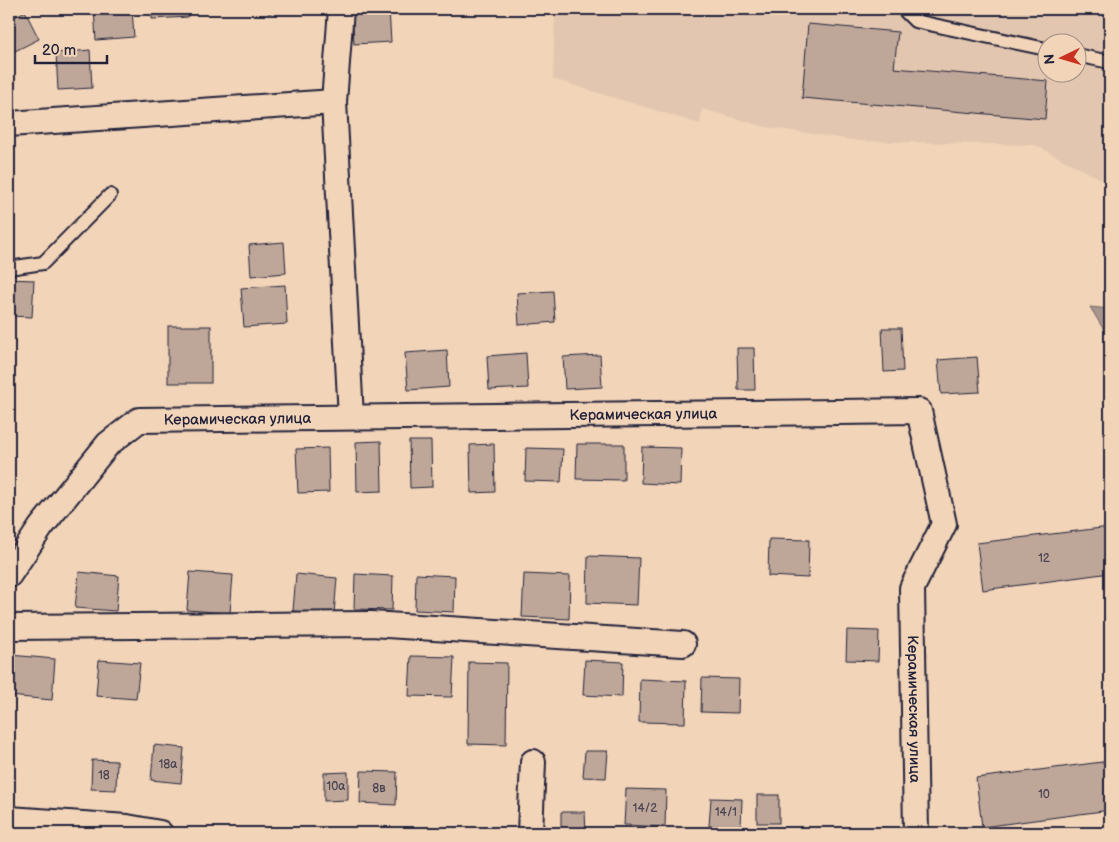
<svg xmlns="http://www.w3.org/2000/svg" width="1119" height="842" viewBox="0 0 1119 842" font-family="'Balsamiq Sans',sans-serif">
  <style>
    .built { fill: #e2c6af; fill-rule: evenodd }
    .water { fill: #a8958b; stroke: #72676b }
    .building { fill: #bea799; stroke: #22223b }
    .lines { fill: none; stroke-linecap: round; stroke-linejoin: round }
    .service-casing { stroke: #22223b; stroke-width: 16 }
    .minor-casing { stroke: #22223b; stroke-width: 28 }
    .service { stroke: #f2d4b8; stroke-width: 12 }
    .minor { stroke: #f2d4b8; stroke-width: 24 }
    .labels { text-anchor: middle; stroke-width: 4.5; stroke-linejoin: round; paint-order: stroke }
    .number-label { font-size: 12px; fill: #494352 }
    .street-label { font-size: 15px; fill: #22223b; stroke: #f2d4b8 }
  </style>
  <rect width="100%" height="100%" fill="#f2d4b8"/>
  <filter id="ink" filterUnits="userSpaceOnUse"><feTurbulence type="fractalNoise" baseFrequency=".02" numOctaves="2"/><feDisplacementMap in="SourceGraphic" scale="10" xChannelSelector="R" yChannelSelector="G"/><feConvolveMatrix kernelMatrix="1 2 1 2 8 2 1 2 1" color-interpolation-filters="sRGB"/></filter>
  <g filter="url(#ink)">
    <!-- built -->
    <path class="built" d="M 555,9 L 1110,9 L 1110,184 L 1035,145 L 859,141 L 766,127 L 702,109 L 700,124 L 553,79 ZM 1046,42 L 1076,42 L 1076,72 L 1046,72 Z"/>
    <!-- water -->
    <path class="water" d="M 1090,307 L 1110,309 L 1110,340 Z"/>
    <!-- building -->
    <g class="building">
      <path d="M 94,9 L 132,9 L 134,37 L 96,40 Z"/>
      <path d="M 152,9 L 188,9 L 188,17 L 152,19 Z"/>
      <path d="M 268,9 L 308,9 L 309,10 L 268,13 Z"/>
      <path d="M 352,9 L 389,9 L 391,42 L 354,44 Z"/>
      <path d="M 25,11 L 39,39 L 9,54 L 9,20 Z"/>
      <path d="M 808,24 L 898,32 L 894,68 L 1048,81 L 1045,119 L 802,98 Z"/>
      <path d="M 90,50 L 92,88 L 58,90 L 56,53 Z"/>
      <path d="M 284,242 L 286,273 L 251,276 L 249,245 Z"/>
      <path d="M 9,279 L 34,280 L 32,317 L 9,316 Z"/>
      <path d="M 285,285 L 287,324 L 244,327 L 241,288 Z"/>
      <path d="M 553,291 L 555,322 L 519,325 L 517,293 Z"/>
      <rect x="168" y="326" width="43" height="57"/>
      <path d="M 882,328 L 901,328 L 903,371 L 884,372 Z"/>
      <path d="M 737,348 L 754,348 L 755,390 L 738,390 Z"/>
      <path d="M 447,350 L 449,387 L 408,390 L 405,353 Z"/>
      <path d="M 526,353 L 528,388 L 489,390 L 487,356 Z"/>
      <path d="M 600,355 L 602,387 L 565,389 L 563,357 Z"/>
      <path d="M 977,357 L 980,392 L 941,394 L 938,360 Z"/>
      <path d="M 381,441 L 382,491 L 357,492 L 356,442 Z"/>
      <path d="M 409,441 L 431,441 L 432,487 L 410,488 Z"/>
      <path d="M 494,444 L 495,492 L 471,493 L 470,445 Z"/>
      <path d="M 577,444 L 624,444 L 624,480 L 576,479 Z"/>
      <path d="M 642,447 L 681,448 L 680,485 L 641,483 Z"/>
      <path d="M 328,448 L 329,492 L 298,493 L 296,449 Z"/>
      <path d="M 526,448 L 563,449 L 561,482 L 525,481 Z"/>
      <path d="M 1110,527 L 1110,573 L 983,590 L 977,543 Z"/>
      <path d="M 769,539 L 809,540 L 808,578 L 768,576 Z"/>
      <path d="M 588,556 L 639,558 L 637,605 L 587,603 Z"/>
      <path d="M 79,572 L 119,576 L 116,611 L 75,608 Z"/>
      <path d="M 190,572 L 233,575 L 230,613 L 187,610 Z"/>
      <path d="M 296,574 L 337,578 L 334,614 L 293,611 Z"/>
      <path d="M 355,574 L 393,576 L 392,610 L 354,609 Z"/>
      <path d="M 416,574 L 455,576 L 454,612 L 415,610 Z"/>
      <path d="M 524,574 L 570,576 L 569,619 L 522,617 Z"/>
      <path d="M 847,630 L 879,631 L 878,661 L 846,660 Z"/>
      <path d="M 10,655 L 55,659 L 52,700 L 9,696 Z"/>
      <path d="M 411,656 L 454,657 L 452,697 L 409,696 Z"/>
      <path d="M 99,660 L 140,663 L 136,699 L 96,696 Z"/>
      <path d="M 585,660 L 623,662 L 622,697 L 583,695 Z"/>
      <path d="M 469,662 L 507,663 L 506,745 L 468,744 Z"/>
      <path d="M 702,678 L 739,679 L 738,713 L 701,712 Z"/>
      <path d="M 640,679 L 686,681 L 685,723 L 639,722 Z"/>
      <path d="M 154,745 L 184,748 L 181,783 L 151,780 Z"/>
      <path d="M 585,751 L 608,751 L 606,778 L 583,777 Z"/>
      <path d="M 92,760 L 117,761 L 116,790 L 91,789 Z"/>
      <path d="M 1110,761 L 1110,810 L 982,827 L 976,778 Z"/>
      <path d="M 361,771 L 397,772 L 396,805 L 360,803 Z"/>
      <path d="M 348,772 L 348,800 L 324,801 L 324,773 Z"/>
      <path d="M 626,789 L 666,790 L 665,827 L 624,825 Z"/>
      <rect x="757" y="795" width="22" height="28"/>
      <path d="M 711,798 L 742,799 L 741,827 L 709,826 Z"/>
      <path d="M 561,812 L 585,812 L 586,833 L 561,833 Z"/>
    </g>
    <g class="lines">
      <defs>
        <g id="service">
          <path d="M 903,9 L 915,21 L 1046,49"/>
          <path d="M 1076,55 L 1110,62"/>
          <path d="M 9,268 L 43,263 L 110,195"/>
        </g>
        <g id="minor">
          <path d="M 341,9 L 334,102 L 351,417"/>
          <path d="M 9,124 L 334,102"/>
          <path id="s1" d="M 9,575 L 41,527 L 108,444 L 139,420 L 919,411 L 944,524 L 912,588 L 916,833"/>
          <path d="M 9,627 L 371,624 L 683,644"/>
          <path d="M 9,819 L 127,827 L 160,833"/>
          <path d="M 530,833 L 533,762"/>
        </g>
      </defs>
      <!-- service casing -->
      <use href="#service" class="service-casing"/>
      <!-- minor casing -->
      <use href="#minor" class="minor-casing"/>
      <!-- service -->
      <use href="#service" class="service"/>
      <!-- minor -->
      <use href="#minor" class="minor"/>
    </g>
  </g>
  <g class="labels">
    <!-- number labels -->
    <g class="number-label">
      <text x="1044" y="562">12</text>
      <text x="168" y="768">18а</text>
      <text x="104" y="779">18</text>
      <text x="336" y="790">10а</text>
      <text x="379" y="792">8в</text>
      <text x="1044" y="798">10</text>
      <text x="645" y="812">14/2</text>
      <text x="726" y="816">14/1</text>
    </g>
    <!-- street labels -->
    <g class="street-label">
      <text dy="5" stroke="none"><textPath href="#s1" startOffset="708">Керамическая улица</textPath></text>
      <text dy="5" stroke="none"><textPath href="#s1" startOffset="302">Керамическая улица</textPath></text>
      <text dy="5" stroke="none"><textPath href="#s1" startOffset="1292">Керамическая улица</textPath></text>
    </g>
  </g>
  <!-- margin -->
  <rect width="1119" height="842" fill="none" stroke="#f2d4b8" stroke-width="30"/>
  <rect x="15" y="15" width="1089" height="812" fill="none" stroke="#22223b" stroke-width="2" filter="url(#ink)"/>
  <!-- north arrow -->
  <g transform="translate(1062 58) rotate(265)"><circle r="24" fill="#f2d4b8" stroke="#9f8d86"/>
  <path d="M0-4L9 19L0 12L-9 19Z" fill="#c8321e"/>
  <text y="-8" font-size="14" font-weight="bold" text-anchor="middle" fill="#22223b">N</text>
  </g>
  <!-- scale -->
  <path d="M35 55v8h72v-8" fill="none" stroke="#22223b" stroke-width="2.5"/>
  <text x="42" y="55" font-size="15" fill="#22223b" stroke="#f2d4b8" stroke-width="4" paint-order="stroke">20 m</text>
</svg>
